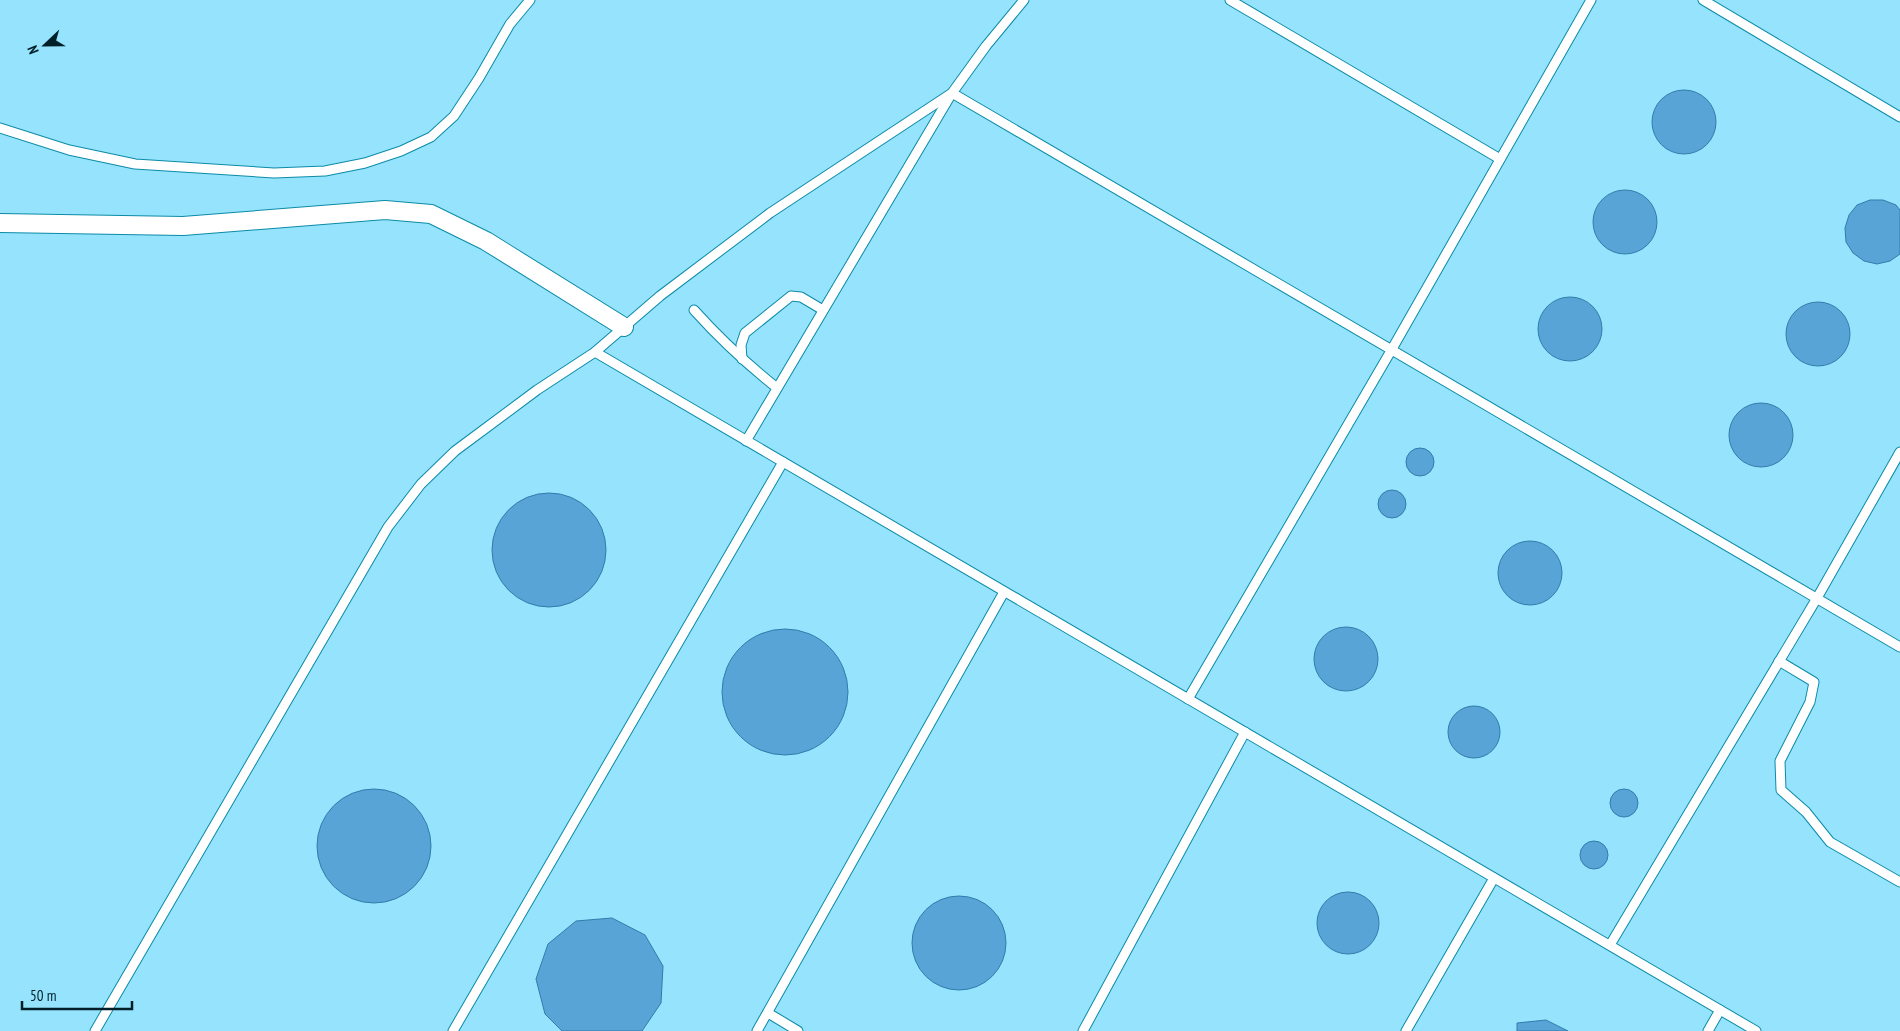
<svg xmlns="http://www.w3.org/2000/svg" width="1900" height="1031" viewBox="0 0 1900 1031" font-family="'PT Sans Narrow',sans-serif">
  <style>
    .building { fill: #59a4d6; stroke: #307dad }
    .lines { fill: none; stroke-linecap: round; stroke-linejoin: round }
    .lane-casing { stroke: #0b8ba8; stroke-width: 11 }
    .street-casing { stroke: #0b8ba8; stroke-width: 20 }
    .lane { stroke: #fff; stroke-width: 9 }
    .street { stroke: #fff; stroke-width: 18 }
  </style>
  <rect width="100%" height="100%" fill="#95e3fc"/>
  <!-- building -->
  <g class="building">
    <circle cx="1684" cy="122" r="32"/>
    <circle cx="1625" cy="222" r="32"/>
    <path d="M 1870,200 L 1883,200 L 1896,205 L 1900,210 L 1900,254 L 1890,261 L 1877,264 L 1864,261 L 1853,253 L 1846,242 L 1845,228 L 1849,215 L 1857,205 Z"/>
    <circle cx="1570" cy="329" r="32"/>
    <circle cx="1818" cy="334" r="32"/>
    <circle cx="1761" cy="435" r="32"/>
    <circle cx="1420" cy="462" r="14"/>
    <circle cx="1392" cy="504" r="14"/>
    <circle cx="549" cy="550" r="57"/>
    <circle cx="1530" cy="573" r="32"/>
    <circle cx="1346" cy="659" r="32"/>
    <circle cx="785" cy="692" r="63"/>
    <circle cx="1474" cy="732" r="26"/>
    <circle cx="374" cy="846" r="57"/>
    <circle cx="1624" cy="803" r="14"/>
    <circle cx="1594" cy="855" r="14"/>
    <circle cx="1348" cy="923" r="31"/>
    <circle cx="959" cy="943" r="47"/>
    <path d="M 612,918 L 645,935 L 663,966 L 661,1003 L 642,1031 L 562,1031 L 545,1014 L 536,979 L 548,944 L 576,921 Z"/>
    <path d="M 1546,1020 L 1568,1031 L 1517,1031 L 1517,1023 Z"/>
  </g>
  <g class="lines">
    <defs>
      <g id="lane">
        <path d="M 1230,0 L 1500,159"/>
        <path d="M 1703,0 L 1900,117"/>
        <path d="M 0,128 L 69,150 L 135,164 L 274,173 L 325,171 L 365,163 L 401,151 L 431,137 L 454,116 L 479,78 L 510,24 L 530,0"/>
        <path d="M 694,310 C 720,339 747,364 777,388"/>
        <path d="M 595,352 L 1756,1031"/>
        <path d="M 742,359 L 741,345 L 745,333 L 791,296 L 801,297 L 823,310"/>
        <path d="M 746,441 L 952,93 L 1900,647"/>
        <path d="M 1779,661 L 1814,682 L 1810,702 L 1780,761 L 1781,790 L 1806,812 L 1830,842 L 1900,882"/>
        <path d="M 1188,699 L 1392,349 L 1591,0"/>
        <path d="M 1610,945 L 1817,598 L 1900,452"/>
        <path d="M 768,1013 L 798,1031"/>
        <path d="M 95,1031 L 388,527 L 421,484 L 455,451 L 537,390 L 595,352 L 660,296 L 770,213 L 952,93 L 986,46 L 1024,0"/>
        <path d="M 453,1031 L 783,462"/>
        <path d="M 757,1031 L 1004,592"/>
        <path d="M 1083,1031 L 1245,732"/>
        <path d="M 1406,1031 L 1494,878"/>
        <path d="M 1708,1031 L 1720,1010"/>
      </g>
      <path id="street" d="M 0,223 L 183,226 L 385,210 L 431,214 L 486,241 L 624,327"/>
    </defs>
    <!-- lane casing -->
    <use href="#lane" class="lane-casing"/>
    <!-- street casing -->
    <use href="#street" class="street-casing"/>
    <!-- lane -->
    <use href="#lane" class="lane"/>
    <!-- street -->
    <use href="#street" class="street"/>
  </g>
  <!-- north arrow -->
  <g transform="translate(45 45) rotate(248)" stroke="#95e3fc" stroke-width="4" paint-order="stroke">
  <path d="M0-4L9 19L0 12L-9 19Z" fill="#002029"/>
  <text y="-8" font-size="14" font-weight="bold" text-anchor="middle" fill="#002029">N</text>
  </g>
  <!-- scale -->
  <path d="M22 1001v8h110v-8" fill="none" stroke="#002029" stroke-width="2.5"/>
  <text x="30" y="1001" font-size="15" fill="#002029" stroke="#95e3fc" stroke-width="4" paint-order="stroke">50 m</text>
</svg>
